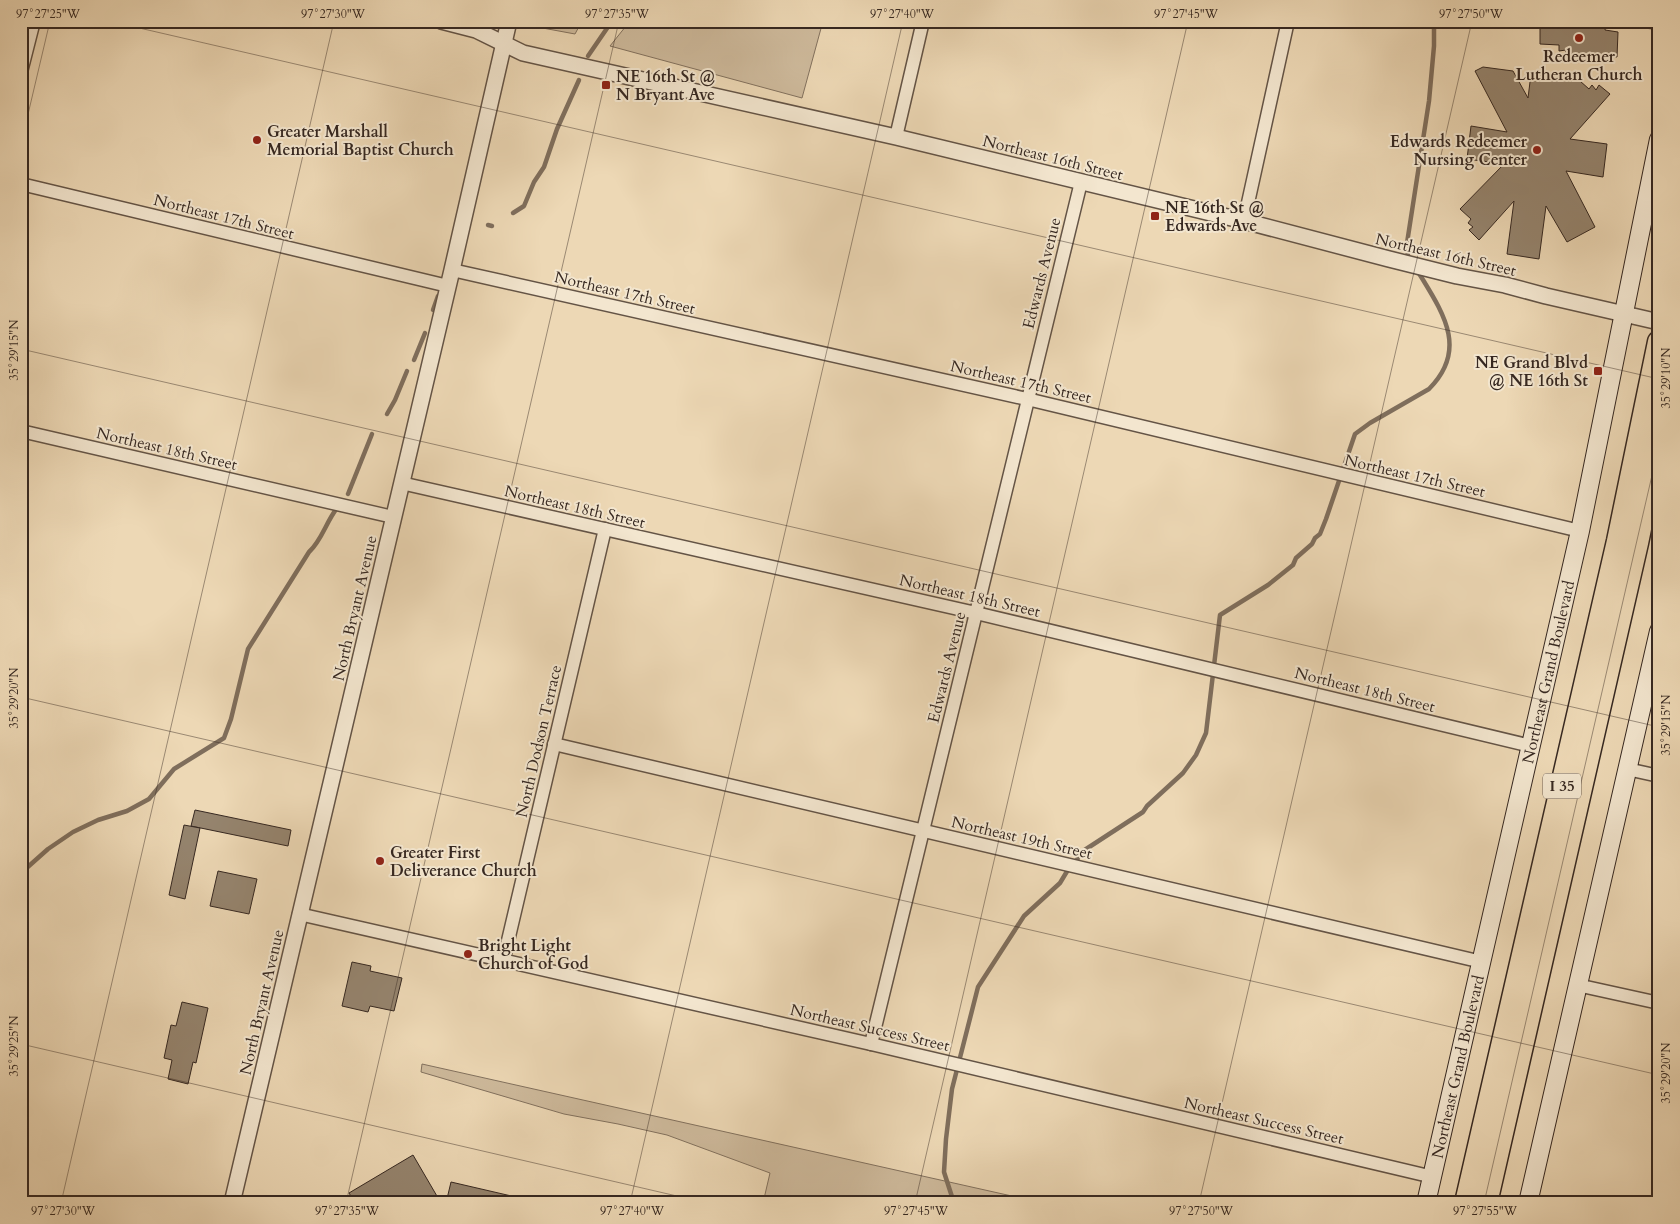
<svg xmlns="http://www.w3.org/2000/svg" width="1680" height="1224" viewBox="0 0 1680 1224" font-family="Cardo,serif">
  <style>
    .green { fill: #ceba9c; stroke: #82715e }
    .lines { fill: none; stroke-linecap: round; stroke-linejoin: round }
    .stream { stroke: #7f6e5c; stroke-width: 4.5 }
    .building { fill: #95846e; stroke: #362821 }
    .minor-casing { stroke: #645446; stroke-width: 15 }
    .tertiary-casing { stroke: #645446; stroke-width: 18 }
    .secondary-casing { stroke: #362821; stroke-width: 20 }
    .motorway-casing { stroke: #362821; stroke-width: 25 }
    .minor { stroke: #f3e6cf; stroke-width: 12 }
    .tertiary { stroke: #f3e6cf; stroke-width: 15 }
    .secondary { stroke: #f3e6cf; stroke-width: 18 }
    .motorway { stroke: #edd8b5; stroke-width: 22 }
    .ticks { fill: none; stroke: #362821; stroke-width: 1; stroke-opacity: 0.45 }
    .poi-dot { fill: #8f2418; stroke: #f3e6cf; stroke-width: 2 }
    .labels { text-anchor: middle; stroke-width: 4; stroke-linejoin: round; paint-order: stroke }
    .shield { fill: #f3e6cf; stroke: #6f6155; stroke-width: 1 }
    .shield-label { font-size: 15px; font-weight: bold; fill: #362821 }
    .poi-label { font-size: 16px; font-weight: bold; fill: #362821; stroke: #f3e6cf; text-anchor: start }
    .street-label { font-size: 16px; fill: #362821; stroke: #f3e6cf }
    .neatline { fill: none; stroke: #362821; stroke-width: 2 }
    .ticks-label { font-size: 12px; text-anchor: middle; fill: #362821 }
  </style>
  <rect width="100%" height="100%" fill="#edd8b5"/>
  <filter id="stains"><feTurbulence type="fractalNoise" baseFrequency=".004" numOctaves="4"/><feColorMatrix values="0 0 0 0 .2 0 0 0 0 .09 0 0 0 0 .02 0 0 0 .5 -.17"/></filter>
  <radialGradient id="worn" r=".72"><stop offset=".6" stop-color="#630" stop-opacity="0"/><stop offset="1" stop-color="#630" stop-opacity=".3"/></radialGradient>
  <!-- green -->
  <g class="green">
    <path d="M 521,21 L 582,21 L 575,34 L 521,24 Z"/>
    <path d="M 630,21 L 823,21 L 802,98 L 610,46 Z"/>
    <path d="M 422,1064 L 1043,1203 L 763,1203 L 770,1173 L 667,1135 L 618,1124 L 564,1114 L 421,1072 Z"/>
  </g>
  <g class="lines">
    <!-- stream -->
    <g class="stream">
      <path d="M 588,56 L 612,21"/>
      <path d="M 513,213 L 524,206 L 534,182 L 544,167 L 557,129 L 579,80"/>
      <path d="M 488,225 L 492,226"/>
      <path d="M 1411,261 L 1408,257 L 1407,243 L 1429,101 L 1434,46 L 1434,21"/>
      <path d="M 433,310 L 438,296"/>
      <path d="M 414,360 L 425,333"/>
      <path d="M 387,414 L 395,400 L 407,371"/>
      <path d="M 348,494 L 372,434"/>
      <path d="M 21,873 L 48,849 L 73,832 L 98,820 L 127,811 L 149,799 L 174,769 L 224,738 L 231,719 L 248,649 L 309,552 C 322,540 326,522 337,508"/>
      <path d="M 954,1203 L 944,1172 L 946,1139 L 952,1089 L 978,987 L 1024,916 L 1060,883 L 1072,863 L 1077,860 L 1080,853 L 1143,812 L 1147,806 L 1183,773 L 1196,755 L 1206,733 L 1220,615 L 1268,585 L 1293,565 L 1296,558 L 1312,544 L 1315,538 L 1320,534 L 1326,519 L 1355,434 L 1370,423 L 1429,389 C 1470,348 1441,310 1417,270"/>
    </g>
  </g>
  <!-- building -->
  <g class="building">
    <path d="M 1575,21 L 1606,21 L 1605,30 L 1618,32 L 1617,57 L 1566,53 L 1566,50 L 1559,51 L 1559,45 L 1540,44 L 1540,23 L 1574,25 Z"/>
    <path d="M 1483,67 L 1513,71 L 1528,98 L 1531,74 L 1580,81 L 1589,89 L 1592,85 L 1596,90 L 1599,85 L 1610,94 L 1570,139 L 1607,144 L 1603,177 L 1566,171 L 1595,227 L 1567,242 L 1546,206 L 1539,259 L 1507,254 L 1514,201 L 1479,240 L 1469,230 L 1473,227 L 1468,223 L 1471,219 L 1460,209 L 1504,164 L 1467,159 L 1471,126 L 1507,132 L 1475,71 Z"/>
    <path d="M 195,810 L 291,830 L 288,846 L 191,826 Z"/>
    <path d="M 184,825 L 200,828 L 185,899 L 169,895 Z"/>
    <path d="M 218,871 L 257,879 L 249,914 L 210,906 Z"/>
    <path d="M 352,962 L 371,966 L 370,971 L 402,978 L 394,1011 L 370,1006 L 368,1012 L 342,1006 Z"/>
    <path d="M 182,1002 L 208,1008 L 196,1063 L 193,1062 L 188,1084 L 168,1079 L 172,1060 L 164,1058 L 171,1025 L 176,1026 Z"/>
    <path d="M 413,1155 L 441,1203 L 355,1203 L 349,1193 Z"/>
    <path d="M 451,1182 L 520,1198 L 519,1203 L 446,1203 Z"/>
  </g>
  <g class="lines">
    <defs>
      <g id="minor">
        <path d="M 21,72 L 34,21"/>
        <path d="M 896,137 L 923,21"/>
        <path d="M 21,184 L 448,286"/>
        <path d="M 1244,221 L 1288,21"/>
        <path d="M 452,270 L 1027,399 L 1580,531"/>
        <path d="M 21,431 L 393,517"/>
        <path d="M 401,483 L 976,613 L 1531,746"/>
        <path d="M 554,744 L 1482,962"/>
        <path d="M 1627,769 L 1659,776"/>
        <path d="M 299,914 L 871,1044 L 1433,1177"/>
        <path d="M 503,962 L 605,529"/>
        <path d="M 1577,985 L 1659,1003"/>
        <path d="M 871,1044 L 1081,182"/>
      </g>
      <g id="tertiary">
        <path d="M 441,21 L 476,30 L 523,53 L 896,137 L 1244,221 L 1389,259 L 1457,276 L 1505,285 L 1546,296 L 1659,322"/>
        <path d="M 232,1203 L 452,270 L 509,21"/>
      </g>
      <g id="secondary">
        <path id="s1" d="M 1426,1203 L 1580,531 L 1659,139"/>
        <path d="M 1528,1203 L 1659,631"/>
      </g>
      <g id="motorway">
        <path d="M 1466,1203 L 1618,541 L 1659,342"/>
        <path d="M 1486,1203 L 1637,543 L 1659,436"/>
      </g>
    </defs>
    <!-- minor casing -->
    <use href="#minor" class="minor-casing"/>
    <!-- tertiary casing -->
    <use href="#tertiary" class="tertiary-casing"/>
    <!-- secondary casing -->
    <use href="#secondary" class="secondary-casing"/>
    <!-- motorway casing -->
    <use href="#motorway" class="motorway-casing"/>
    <!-- minor -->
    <use href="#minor" class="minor"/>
    <!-- tertiary -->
    <use href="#tertiary" class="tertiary"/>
    <!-- secondary -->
    <use href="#secondary" class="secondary"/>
    <!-- motorway -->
    <use href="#motorway" class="motorway"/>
  </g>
  <!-- ticks -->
  <path class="ticks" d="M 109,21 L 1659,379M 1616,21 L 1659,31M 21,144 L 50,21M 21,349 L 1659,727M 21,697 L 1659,1075M 21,1044 L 707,1203M 61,1203 L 334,21M 346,1203 L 619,21M 630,1203 L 903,21M 915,1203 L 1188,21M 1199,1203 L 1472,21M 1484,1203 L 1659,445"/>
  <!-- markers -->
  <g class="poi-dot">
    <circle cx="1579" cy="38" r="5"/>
    <rect x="601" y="80" width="10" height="10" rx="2.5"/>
    <circle cx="257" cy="140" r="5"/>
    <circle cx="1537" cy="150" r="5"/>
    <rect x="1150" y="211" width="10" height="10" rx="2.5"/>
    <rect x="1593" y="366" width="10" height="10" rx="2.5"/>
    <circle cx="380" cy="861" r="5"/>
    <circle cx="468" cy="954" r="5"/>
  </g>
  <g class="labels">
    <!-- shield labels -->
    <rect class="shield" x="1543" y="773.5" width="38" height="25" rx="4"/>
    <g class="shield-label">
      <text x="1562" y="791">I 35</text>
    </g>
    <!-- poi labels -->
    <g class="poi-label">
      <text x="1579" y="62" text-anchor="middle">Redeemer<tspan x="1579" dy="18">Lutheran Church</tspan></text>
      <text x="616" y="82">NE 16th St @<tspan x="616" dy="18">N Bryant Ave</tspan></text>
      <text x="267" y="137">Greater Marshall<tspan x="267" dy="18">Memorial Baptist Church</tspan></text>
      <text x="1527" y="147" text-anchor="end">Edwards Redeemer<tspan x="1527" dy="18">Nursing Center</tspan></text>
      <text x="1165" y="213">NE 16th St @<tspan x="1165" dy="18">Edwards Ave</tspan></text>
      <text x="1588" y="368" text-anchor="end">NE Grand Blvd<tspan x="1588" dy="18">@ NE 16th St</tspan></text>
      <text x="390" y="858">Greater First<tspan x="390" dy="18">Deliverance Church</tspan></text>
      <text x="478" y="951">Bright Light<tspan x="478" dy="18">Church of God</tspan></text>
    </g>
    <!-- street labels -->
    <g class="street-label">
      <text transform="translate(1053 157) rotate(14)" y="6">Northeast 16th Street</text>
      <text transform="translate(224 216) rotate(14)" y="6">Northeast 17th Street</text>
      <text transform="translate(1446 254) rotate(13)" y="6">Northeast 16th Street</text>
      <text transform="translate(1041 273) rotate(-76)" y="6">Edwards Avenue</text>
      <text transform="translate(625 292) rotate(13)" y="6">Northeast 17th Street</text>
      <text transform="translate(1021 381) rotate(13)" y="6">Northeast 17th Street</text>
      <text transform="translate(167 448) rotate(13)" y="6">Northeast 18th Street</text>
      <text transform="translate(1415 475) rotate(13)" y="6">Northeast 17th Street</text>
      <text transform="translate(575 506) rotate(13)" y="6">Northeast 18th Street</text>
      <text transform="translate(970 595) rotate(13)" y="6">Northeast 18th Street</text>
      <text transform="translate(354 608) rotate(-77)" y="6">North Bryant Avenue</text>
      <text transform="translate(946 667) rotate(-76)" y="6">Edwards Avenue</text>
      <text dy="6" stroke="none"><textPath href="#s1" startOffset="545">Northeast Grand Boulevard</textPath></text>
      <text transform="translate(1365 689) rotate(14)" y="6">Northeast 18th Street</text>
      <text transform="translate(538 741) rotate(-77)" y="6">North Dodson Terrace</text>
      <text transform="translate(1022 837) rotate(13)" y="6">Northeast 19th Street</text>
      <text transform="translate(261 1002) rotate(-77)" y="6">North Bryant Avenue</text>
      <text transform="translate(870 1027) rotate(13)" y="6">Northeast Success Street</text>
      <text dy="6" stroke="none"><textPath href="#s1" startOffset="140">Northeast Grand Boulevard</textPath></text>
      <text transform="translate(1264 1120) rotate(13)" y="6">Northeast Success Street</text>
    </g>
  </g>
  <!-- margin -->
  <rect width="1680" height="1224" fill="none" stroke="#edd8b5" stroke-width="55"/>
  <rect x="28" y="28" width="1624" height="1168" class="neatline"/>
  <g class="ticks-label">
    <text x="48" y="18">97°27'25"W</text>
    <text x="333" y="18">97°27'30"W</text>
    <text x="617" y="18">97°27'35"W</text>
    <text x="902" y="18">97°27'40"W</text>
    <text x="1186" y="18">97°27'45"W</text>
    <text x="1471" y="18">97°27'50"W</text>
    <text transform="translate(14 350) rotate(-90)" y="4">35°29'15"N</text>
    <text transform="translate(1666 378) rotate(-90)" y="4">35°29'10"N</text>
    <text transform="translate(14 698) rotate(-90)" y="4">35°29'20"N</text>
    <text transform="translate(1666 725) rotate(-90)" y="4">35°29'15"N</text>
    <text transform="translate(14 1046) rotate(-90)" y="4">35°29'25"N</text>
    <text transform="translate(1666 1073) rotate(-90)" y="4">35°29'20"N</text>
    <text x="63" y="1215">97°27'30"W</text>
    <text x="347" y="1215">97°27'35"W</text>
    <text x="632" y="1215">97°27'40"W</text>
    <text x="916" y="1215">97°27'45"W</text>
    <text x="1201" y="1215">97°27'50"W</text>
    <text x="1485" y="1215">97°27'55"W</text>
  </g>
  <rect width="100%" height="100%" filter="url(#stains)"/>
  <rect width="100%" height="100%" fill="url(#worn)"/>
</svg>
